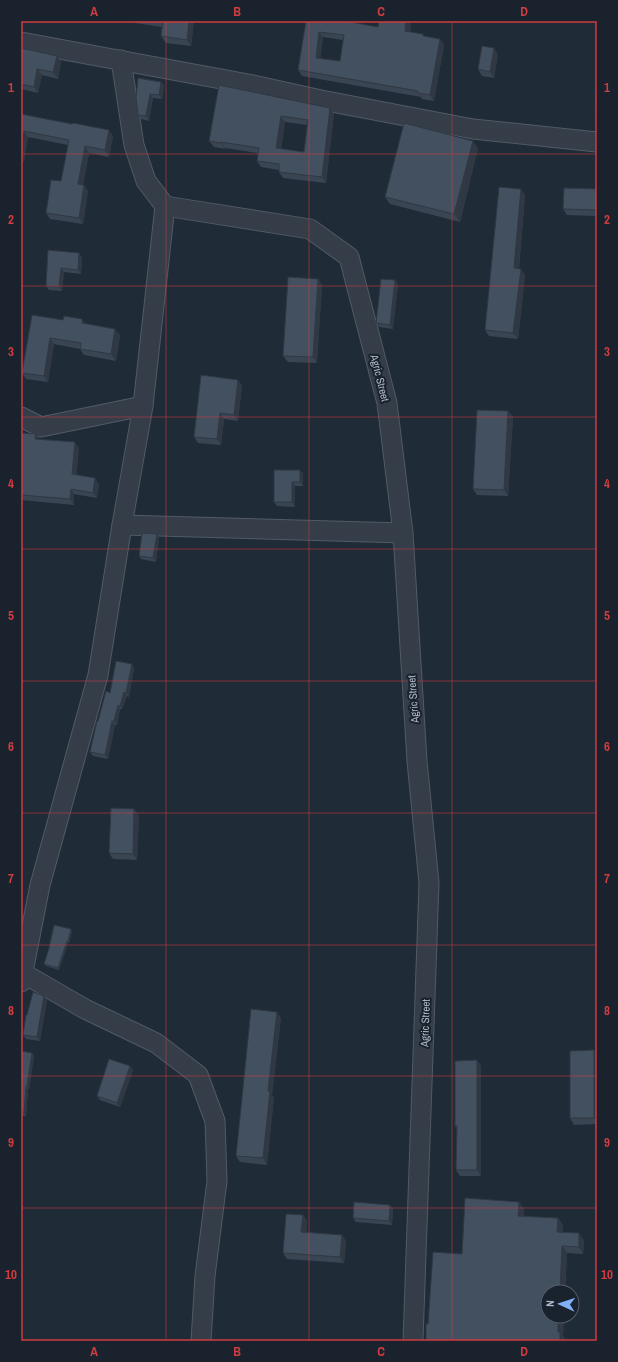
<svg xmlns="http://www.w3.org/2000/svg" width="618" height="1362" viewBox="0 0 618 1362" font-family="'Archivo Narrow',sans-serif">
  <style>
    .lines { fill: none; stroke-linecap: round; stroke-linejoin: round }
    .minor-casing { stroke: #515a66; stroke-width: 21 }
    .minor { stroke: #343d48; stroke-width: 19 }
    .wall { fill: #3a4553; fill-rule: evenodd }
    .shaded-wall { fill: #2f3843 }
    .building { fill: #435060; stroke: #2f3843; fill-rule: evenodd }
    .grid { fill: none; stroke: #d03d40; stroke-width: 1; stroke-opacity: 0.55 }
    .labels { text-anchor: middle; stroke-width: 4; stroke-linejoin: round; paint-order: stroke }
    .street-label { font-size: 11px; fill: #aeb7c5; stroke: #19222d }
    .neatline { fill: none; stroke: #d03d40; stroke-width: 1.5 }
    .grid-label { font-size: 13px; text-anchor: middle; font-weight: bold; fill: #d03d40 }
  </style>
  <rect width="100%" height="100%" fill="#202b38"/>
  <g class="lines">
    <defs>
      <g id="minor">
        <path d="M 21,42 L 248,84 L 321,100 L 473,129 L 597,142"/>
        <path d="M 165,206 L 310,229 L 349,257 L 387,403 L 403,533 L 417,761 L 429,883 L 413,1341"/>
        <path d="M 21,417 L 41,427 L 143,406"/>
        <path d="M 122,525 L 403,533"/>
        <path d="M 21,972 L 85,1009 L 156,1043 L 198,1075 L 215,1121 L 217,1181 L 205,1276 L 201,1341"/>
        <path d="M 21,982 L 40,885 L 98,675 L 122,525 L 143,406 L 165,206 L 146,181 L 134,145 L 121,60"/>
      </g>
    </defs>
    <!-- minor casing -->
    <use href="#minor" class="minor-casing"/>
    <!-- minor -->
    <use href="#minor" class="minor"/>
  </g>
  <!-- wall -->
  <g class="wall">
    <path d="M 133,21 L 194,21 L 191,46 L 166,43 L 161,36 L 162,27 L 135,23 Z"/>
    <path d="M 306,21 L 378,27 L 411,21 L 410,32 L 425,36 L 440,39 L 444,45 L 434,101 L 422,99 L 421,97 L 302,76 L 298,70 ZM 323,37 L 343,40 L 340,61 L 320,59 Z"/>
    <path d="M 21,48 L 57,56 L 61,62 L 58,79 L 42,75 L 38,93 L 21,89 Z"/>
    <path d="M 494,48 L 498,55 L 494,78 L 482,76 L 478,69 Z"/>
    <path d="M 161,82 L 164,86 L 162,99 L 153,98 L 149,121 L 141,119 L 138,115 L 136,98 Z"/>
    <path d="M 219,85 L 330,108 L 334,114 L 326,183 L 283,178 L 279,172 L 279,170 L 261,167 L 257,161 L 258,153 L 225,148 L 225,149 L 214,147 L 209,141 ZM 285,122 L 307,125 L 304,152 L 281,149 Z"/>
    <path d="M 21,114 L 113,136 L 109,157 L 89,153 L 83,185 L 84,185 L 88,191 L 83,224 L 50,219 L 46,213 L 61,181 L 68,145 L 28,137 L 24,161 L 21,160 Z"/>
    <path d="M 478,148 L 460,222 L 390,204 L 385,197 Z"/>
    <path d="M 597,189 L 597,216 L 567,215 L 563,209 Z"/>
    <path d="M 525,195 L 519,269 L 525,275 L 518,339 L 489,336 L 485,330 Z"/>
    <path d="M 48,250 L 82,257 L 81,274 L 64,272 L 62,291 L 49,290 L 46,286 Z"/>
    <path d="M 318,279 L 322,285 L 317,363 L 288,362 L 283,356 Z"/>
    <path d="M 398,284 L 393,329 L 379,327 L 376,323 Z"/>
    <path d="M 32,315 L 86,324 L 120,335 L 116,361 L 84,355 L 80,349 L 54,344 L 48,382 L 26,379 L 22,373 Z"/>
    <path d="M 242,385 L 238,421 L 224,419 L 221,445 L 198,443 L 194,437 Z"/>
    <path d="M 508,411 L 513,417 L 508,496 L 477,495 L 473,489 Z"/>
    <path d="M 21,433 L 36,434 L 39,439 L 79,448 L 76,475 L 99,484 L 97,498 L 74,494 L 74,505 L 21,500 Z"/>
    <path d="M 300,470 L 303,474 L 303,486 L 295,486 L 295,507 L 277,506 L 274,502 Z"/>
    <path d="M 159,537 L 156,562 L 141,559 L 139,556 Z"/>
    <path d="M 134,668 L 129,697 L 127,696 L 122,709 L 120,709 L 117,725 L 115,725 L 108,759 L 93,756 L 90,752 L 98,721 L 110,693 Z"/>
    <path d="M 134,809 L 139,816 L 137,860 L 113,859 L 109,853 Z"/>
    <path d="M 71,929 L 72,931 L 69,943 L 68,943 L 59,970 L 46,966 L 44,964 Z"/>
    <path d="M 47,1000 L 40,1041 L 26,1039 L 23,1035 L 27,1015 Z"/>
    <path d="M 281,1018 L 272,1095 L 274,1097 L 267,1165 L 240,1162 L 236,1156 Z"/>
    <path d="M 21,1051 L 32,1053 L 34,1056 L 29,1089 L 28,1089 L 26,1116 L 21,1116 Z"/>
    <path d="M 597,1055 L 597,1124 L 574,1125 L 570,1118 Z"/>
    <path d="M 477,1060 L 481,1066 L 481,1176 L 460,1176 L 456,1170 L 457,1129 L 455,1126 Z"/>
    <path d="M 130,1066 L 133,1070 L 120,1107 L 100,1100 L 97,1096 Z"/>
    <path d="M 519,1202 L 524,1209 L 523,1217 L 558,1218 L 563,1225 L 562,1233 L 584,1240 L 583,1254 L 567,1253 L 565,1292 L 548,1292 L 548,1316 L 564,1316 L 563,1336 L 565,1339 L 428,1324 L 462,1254 Z"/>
    <path d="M 390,1205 L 393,1209 L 392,1225 L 356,1222 L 353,1218 Z"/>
    <path d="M 303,1215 L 307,1221 L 306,1232 L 342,1235 L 346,1241 L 344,1263 L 287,1259 L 283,1253 Z"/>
  </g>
  <!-- shaded-wall -->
  <g class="shaded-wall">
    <path d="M 189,21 L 194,21 L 191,46 L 187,40 Z"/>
    <path d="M 406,21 L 411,21 L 409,37 L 405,31 Z"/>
    <path d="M 319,32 L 323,37 L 320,64 L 316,58 Z"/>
    <path d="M 440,39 L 444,45 L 434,101 L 430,95 Z"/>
    <path d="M 494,48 L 498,55 L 494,78 L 490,72 Z"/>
    <path d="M 57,56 L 61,62 L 58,79 L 53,72 Z"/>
    <path d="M 37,69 L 42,75 L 38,93 L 34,87 Z"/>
    <path d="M 161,82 L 164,86 L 162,99 L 159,95 Z"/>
    <path d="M 150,94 L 153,98 L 149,121 L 146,116 Z"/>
    <path d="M 330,108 L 334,114 L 326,183 L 322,177 Z"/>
    <path d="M 281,116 L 285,122 L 280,154 L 276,148 Z"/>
    <path d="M 109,130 L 113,136 L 109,157 L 105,150 Z"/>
    <path d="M 24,131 L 28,137 L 24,161 L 21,157 L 21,145 Z"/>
    <path d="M 473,141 L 478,148 L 460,222 L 454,214 Z"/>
    <path d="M 221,142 L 225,148 L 225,149 L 221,143 Z"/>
    <path d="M 85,146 L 89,153 L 82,190 L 78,184 Z"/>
    <path d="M 84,185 L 88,191 L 83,224 L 79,218 Z"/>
    <path d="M 521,189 L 525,195 L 518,274 L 514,268 Z"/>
    <path d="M 79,253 L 82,257 L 81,274 L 78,270 Z"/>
    <path d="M 61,268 L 64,272 L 62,291 L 59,287 Z"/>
    <path d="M 521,269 L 525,275 L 518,339 L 513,333 Z"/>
    <path d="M 318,279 L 322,285 L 317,363 L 313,357 Z"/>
    <path d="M 395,280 L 398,284 L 393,329 L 390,325 Z"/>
    <path d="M 82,319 L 87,325 L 82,323 Z"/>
    <path d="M 115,329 L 120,335 L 116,361 L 111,354 Z"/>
    <path d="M 50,338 L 54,344 L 48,382 L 44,376 Z"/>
    <path d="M 238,380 L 242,385 L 238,421 L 234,415 Z"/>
    <path d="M 508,411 L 513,417 L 508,496 L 504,490 Z"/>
    <path d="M 220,413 L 224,419 L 221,445 L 217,439 Z"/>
    <path d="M 36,434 L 40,440 L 35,439 Z"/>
    <path d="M 75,442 L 79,448 L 76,480 L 72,474 Z"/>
    <path d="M 300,470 L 303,474 L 303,486 L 300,482 Z"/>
    <path d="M 95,478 L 99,484 L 97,498 L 93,493 Z"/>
    <path d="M 292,482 L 295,486 L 295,507 L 292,502 Z"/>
    <path d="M 71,489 L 74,494 L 74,505 L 70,499 Z"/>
    <path d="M 157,534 L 159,537 L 156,562 L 153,558 Z"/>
    <path d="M 132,664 L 134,668 L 129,697 L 126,693 Z"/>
    <path d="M 124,692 L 127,696 L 122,709 L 120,706 Z"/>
    <path d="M 118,705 L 120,709 L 117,725 L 114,721 Z"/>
    <path d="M 112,721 L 115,725 L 108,759 L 105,755 Z"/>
    <path d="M 134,809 L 139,816 L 137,860 L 133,854 Z"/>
    <path d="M 71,929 L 72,931 L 69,943 L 68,941 Z"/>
    <path d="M 67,941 L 68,943 L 59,970 L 58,968 Z"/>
    <path d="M 44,996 L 47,1000 L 40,1041 L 37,1037 Z"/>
    <path d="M 277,1012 L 281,1018 L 272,1095 L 274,1097 L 267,1165 L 263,1158 L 268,1091 Z"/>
    <path d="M 594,1050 L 597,1055 L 597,1122 L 594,1118 Z"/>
    <path d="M 32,1053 L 34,1056 L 29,1089 L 27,1086 Z"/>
    <path d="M 477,1060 L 481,1066 L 481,1176 L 477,1170 Z"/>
    <path d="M 130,1066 L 133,1070 L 120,1107 L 117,1103 Z"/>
    <path d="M 26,1086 L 28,1089 L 26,1116 L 24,1113 Z"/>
    <path d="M 519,1202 L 524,1209 L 523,1223 L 518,1216 Z"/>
    <path d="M 390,1205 L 393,1209 L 392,1225 L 389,1221 Z"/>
    <path d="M 303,1215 L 307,1221 L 306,1238 L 301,1232 Z"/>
    <path d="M 558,1218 L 563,1225 L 562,1239 L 557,1232 Z"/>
    <path d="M 579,1233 L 584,1240 L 583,1254 L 579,1247 Z"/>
    <path d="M 342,1235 L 346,1241 L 344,1263 L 340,1257 Z"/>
    <path d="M 562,1246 L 567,1253 L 565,1292 L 560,1292 Z"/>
    <path d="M 558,1316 L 564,1316 L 563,1336 L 565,1339 L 565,1341 L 560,1341 L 558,1332 Z"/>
  </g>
  <!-- building -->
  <g class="building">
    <path d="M 161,21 L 189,21 L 187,40 L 161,36 L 163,21 Z"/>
    <path d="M 306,21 L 345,21 L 378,27 L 379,21 L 406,21 L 405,31 L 423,34 L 423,36 L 440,39 L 430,95 L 418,93 L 418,91 L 298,70 ZM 319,32 L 344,35 L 340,61 L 316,58 Z"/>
    <path d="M 482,46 L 494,48 L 490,72 L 478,69 Z"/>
    <path d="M 21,48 L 57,56 L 53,72 L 37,69 L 34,87 L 21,84 Z"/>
    <path d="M 138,78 L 161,82 L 159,95 L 150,94 L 146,116 L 138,115 L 136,98 Z"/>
    <path d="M 219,85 L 330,108 L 322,177 L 279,172 L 279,164 L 257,161 L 259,148 L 221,142 L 221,143 L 209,141 ZM 281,116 L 308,120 L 304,152 L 276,148 Z"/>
    <path d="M 597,92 L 597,104 L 595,104 Z"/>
    <path d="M 21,114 L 72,124 L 73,123 L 109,130 L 105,150 L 85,146 L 78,184 L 84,185 L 79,218 L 46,213 L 51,180 L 61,181 L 69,140 L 24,131 L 21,145 Z"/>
    <path d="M 404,123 L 473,141 L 454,214 L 385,197 Z"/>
    <path d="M 499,187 L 521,189 L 514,268 L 521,269 L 513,333 L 485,330 Z"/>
    <path d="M 564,188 L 597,189 L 597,210 L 563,209 Z"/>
    <path d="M 48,250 L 79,253 L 78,270 L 61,268 L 59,287 L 46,286 Z"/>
    <path d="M 288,277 L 318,279 L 313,357 L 283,356 Z"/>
    <path d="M 381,279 L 395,280 L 390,325 L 376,323 Z"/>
    <path d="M 32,315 L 63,320 L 64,316 L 82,319 L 82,323 L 115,329 L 111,354 L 80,349 L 81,343 L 50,338 L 44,376 L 22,373 Z"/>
    <path d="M 201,375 L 238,380 L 234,415 L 220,413 L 217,439 L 194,437 Z"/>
    <path d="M 477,410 L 508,411 L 504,490 L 473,489 Z"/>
    <path d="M 21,433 L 36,434 L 35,439 L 75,442 L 72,474 L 95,478 L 93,493 L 71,489 L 70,499 L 21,495 Z"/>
    <path d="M 274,470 L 300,470 L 300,482 L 292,482 L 292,502 L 274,502 Z"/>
    <path d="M 142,533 L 157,534 L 153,558 L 139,556 Z"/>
    <path d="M 116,661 L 132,664 L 126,693 L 124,692 L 120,706 L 118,705 L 114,721 L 112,721 L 105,755 L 90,752 L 97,721 L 98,721 L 106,691 L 110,693 Z"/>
    <path d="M 111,808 L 134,809 L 133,854 L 109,853 Z"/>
    <path d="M 54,925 L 71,929 L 68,941 L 67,941 L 58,968 L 44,964 L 49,948 Z"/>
    <path d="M 33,992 L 44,996 L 37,1037 L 23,1035 L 26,1015 L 27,1015 Z"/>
    <path d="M 251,1009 L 277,1012 L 268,1091 L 270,1091 L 263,1158 L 236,1156 Z"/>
    <path d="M 594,1050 L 594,1118 L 570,1118 L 570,1051 Z"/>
    <path d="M 21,1051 L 32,1053 L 27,1086 L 26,1086 L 24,1113 L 21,1113 Z"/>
    <path d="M 109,1059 L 130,1066 L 117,1103 L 97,1096 Z"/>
    <path d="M 477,1060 L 477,1170 L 456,1170 L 457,1126 L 455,1126 L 455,1061 Z"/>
    <path d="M 465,1198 L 519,1202 L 518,1216 L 558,1218 L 557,1232 L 579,1233 L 579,1247 L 562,1246 L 560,1292 L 548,1292 L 548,1316 L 558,1316 L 558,1332 L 560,1332 L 560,1341 L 426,1341 L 426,1324 L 428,1324 L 433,1252 L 462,1254 Z"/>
    <path d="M 354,1202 L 390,1205 L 389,1221 L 353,1218 Z"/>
    <path d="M 286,1214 L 303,1215 L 301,1232 L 342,1235 L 340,1257 L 283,1253 Z"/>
  </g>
  <!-- grid -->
  <path class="grid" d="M 166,21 L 166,1341M 309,21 L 309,1341M 452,21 L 452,1341M 21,154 L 597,154M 21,286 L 597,286M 21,417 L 597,417M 21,549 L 597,549M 21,681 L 597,681M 21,813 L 597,813M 21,945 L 597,945M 21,1076 L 597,1076M 21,1208 L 597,1208"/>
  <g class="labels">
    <!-- street labels -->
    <g class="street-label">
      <text transform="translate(380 378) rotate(76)" y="4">Agric Street</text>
      <text transform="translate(413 699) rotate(-94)" y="4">Agric Street</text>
      <text transform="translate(425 1023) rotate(-88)" y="4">Agric Street</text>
    </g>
  </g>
  <!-- border -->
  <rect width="618" height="1362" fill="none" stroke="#19222d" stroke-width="44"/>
  <!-- north arrow -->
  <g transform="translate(560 1304) rotate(273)"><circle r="19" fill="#19222d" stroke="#555e6a"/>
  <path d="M0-3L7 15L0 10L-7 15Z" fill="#81b0f8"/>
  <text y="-6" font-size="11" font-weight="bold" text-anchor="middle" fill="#aeb7c5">N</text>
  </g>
  <rect x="22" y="22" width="574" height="1318" class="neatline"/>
  <g class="grid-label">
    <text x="94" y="16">A</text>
    <text x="237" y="16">B</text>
    <text x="381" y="16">C</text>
    <text x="524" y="16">D</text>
    <text x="11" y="92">1</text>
    <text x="607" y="92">1</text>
    <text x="11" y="224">2</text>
    <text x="607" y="224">2</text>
    <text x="11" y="356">3</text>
    <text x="607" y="356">3</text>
    <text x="11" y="488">4</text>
    <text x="607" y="488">4</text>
    <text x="11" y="620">5</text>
    <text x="607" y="620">5</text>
    <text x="11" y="751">6</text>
    <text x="607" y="751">6</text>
    <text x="11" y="883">7</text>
    <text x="607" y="883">7</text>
    <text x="11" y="1015">8</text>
    <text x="607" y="1015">8</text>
    <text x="11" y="1147">9</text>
    <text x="607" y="1147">9</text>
    <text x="11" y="1279">10</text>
    <text x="607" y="1279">10</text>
    <text x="94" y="1356">A</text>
    <text x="237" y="1356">B</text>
    <text x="381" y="1356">C</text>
    <text x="524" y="1356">D</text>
  </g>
</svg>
